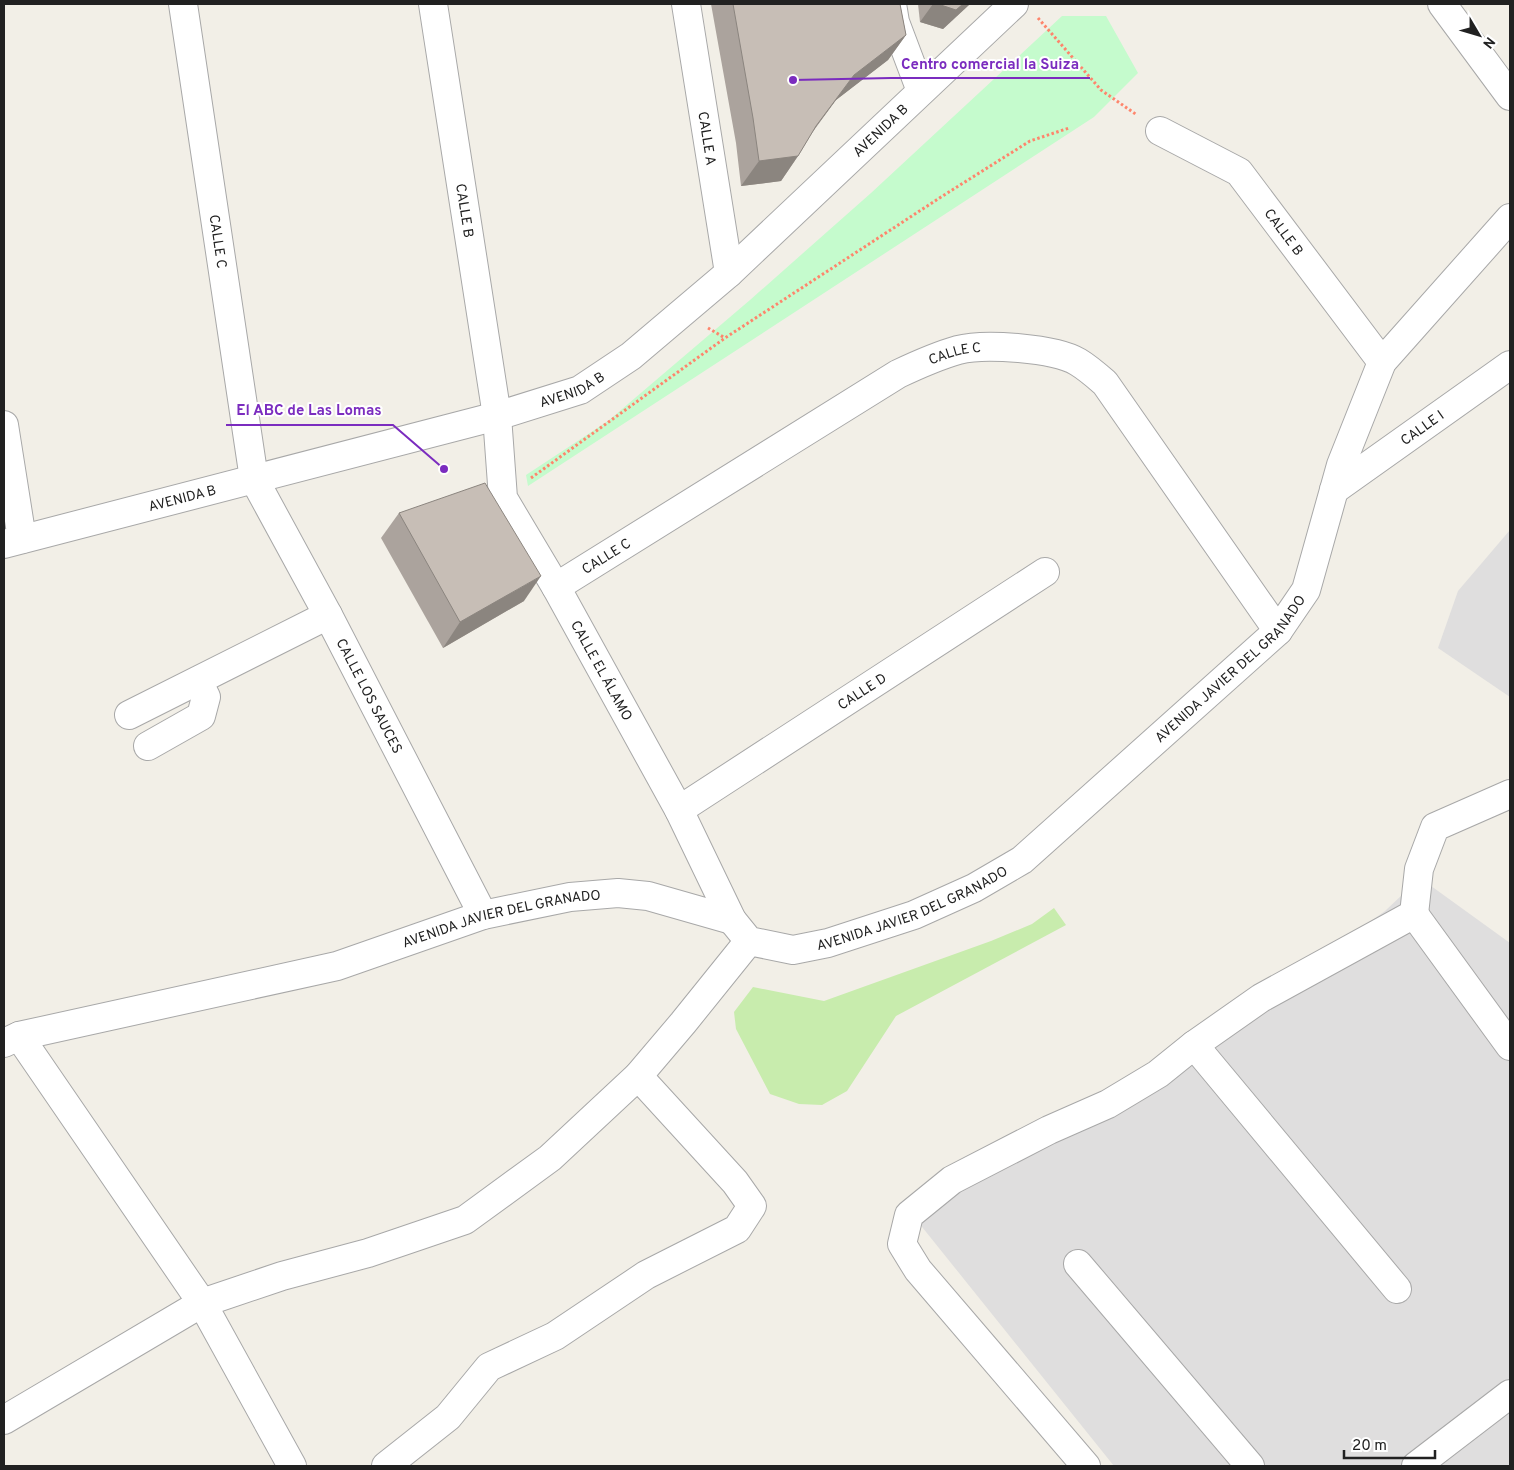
<svg xmlns="http://www.w3.org/2000/svg" width="1514" height="1470" viewBox="0 0 1514 1470" font-family="Overpass,sans-serif">
  <style>
    .residential { fill: #dfdede }
    .grass { fill: #c8ecad }
    .park { fill: #c5fbcd }
    .lines { fill: none; stroke-linecap: round; stroke-linejoin: round }
    .minor-casing { stroke: #a8a8a8; stroke-width: 30 }
    .path { stroke: #fe856c; stroke-width: 3; stroke-dasharray: 2.5 2.5; stroke-linecap: butt }
    .minor { stroke: #fff; stroke-width: 28 }
    .wall { fill: #aba39d }
    .shaded-wall { fill: #8b857f }
    .building { fill: #c7beb6; stroke: #8b857f }
    .labels { text-anchor: middle; stroke-width: 4; stroke-linejoin: round; paint-order: stroke }
    .street-label { font-size: 14px; fill: #212121; stroke: #fff }
    .leader { fill: none; stroke: #7b2cbf; stroke-width: 2 }
    .callout-dot { fill: #7b2cbf; stroke: #fff; stroke-width: 2 }
    .callout-label { font-size: 15px; text-anchor: middle; font-weight: bold; fill: #7b2cbf; stroke: #fff; stroke-width: 4; stroke-linejoin: round; paint-order: stroke }
  </style>
  <rect width="100%" height="100%" fill="#f2efe7"/>
  <!-- residential -->
  <g class="residential">
    <path d="M 1510,530 L 1510,697 L 1438,648 L 1458,591 Z"/>
    <path d="M 1420,878 L 1510,943 L 1510,1466 L 1114,1466 L 902,1202 L 1083,1121 L 1208,1037 L 1385,911 Z"/>
  </g>
  <!-- grass -->
  <path class="grass" d="M 1054,908 L 1066,925 L 896,1016 L 847,1091 L 822,1105 L 799,1104 L 770,1094 L 736,1029 L 734,1012 L 753,987 L 824,1001 L 991,941 L 1032,924 Z"/>
  <!-- park -->
  <path class="park" d="M 1062,16 L 1106,16 L 1138,73 L 1094,117 L 528,486 L 526,475 L 608,421 L 750,300 L 871,193 Z"/>
  <g class="lines">
    <defs>
      <g id="minor">
        <path id="s1" d="M 183,4 L 254,479 L 328,615 L 483,915"/>
        <path id="s2" d="M 433,4 L 497,416 L 503,498 L 556,587 L 679,810 L 732,920 L 749,941 L 793,950 L 828,943 L 914,915 L 974,888 L 1022,860 L 1278,631 L 1306,590 L 1341,465 L 1382,362 L 1510,218"/>
        <path id="s3" d="M 686,4 L 729,273"/>
        <path d="M 892,4 L 895,22 L 921,91"/>
        <path d="M 1442,4 L 1510,96"/>
        <path id="s4" d="M 1160,131 L 1239,172 L 1382,362"/>
        <path d="M 4,425 L 22,539"/>
        <path id="s5" d="M 1334,490 L 1510,365"/>
        <path id="s6" d="M 4,544 L 497,416 L 580,390 L 631,356 L 729,273 L 1014,4"/>
        <path id="s7" d="M 556,587 L 898,374 C 917,365 937,356 958,350 C 984,343 1055,348 1078,362 C 1088,368 1097,376 1105,383 L 1278,631"/>
        <path d="M 129,715 L 328,615"/>
        <path d="M 148,746 L 201,716 L 206,697 L 198,681"/>
        <path id="s8" d="M 679,810 L 1045,572"/>
        <path d="M 1414,914 L 1510,1046"/>
        <path d="M 19,1036 L 202,1303 L 292,1466"/>
        <path id="s9" d="M 4,1043 L 19,1036 L 337,966 L 483,915 L 570,897 L 618,893 L 648,896 L 732,920"/>
        <path d="M 1194,1045 L 1397,1289"/>
        <path d="M 1078,1264 L 1250,1466"/>
        <path d="M 4,1420 L 202,1303 L 282,1276 L 368,1253 L 465,1220 L 550,1158 L 638,1076 L 683,1023 L 749,941"/>
        <path d="M 386,1466 L 448,1417 L 489,1367 L 555,1336 L 646,1275 L 737,1229 L 752,1206 L 735,1182 L 638,1076"/>
        <path d="M 1086,1466 L 918,1270 L 902,1244 L 909,1215 L 952,1180 L 1049,1130 L 1108,1104 L 1158,1074 L 1194,1045 L 1261,998 L 1414,914 L 1419,869 L 1435,827 L 1510,794"/>
        <path d="M 1416,1466 L 1510,1394"/>
      </g>
    </defs>
    <!-- minor casing -->
    <use href="#minor" class="minor-casing"/>
    <!-- path -->
    <g class="path">
      <path d="M 1038,18 L 1101,90 L 1137,115"/>
      <path d="M 708,328 L 725,338"/>
      <path d="M 531,478 L 725,338 L 941,197 L 1030,141 L 1069,128"/>
    </g>
    <!-- minor -->
    <use href="#minor" class="minor"/>
  </g>
  <!-- wall -->
  <g class="wall">
    <path d="M 711,4 L 900,4 L 906,35 L 888,60 L 836,100 L 812,133 L 798,156 L 781,181 L 741,186 L 736,143 Z"/>
    <path d="M 918,4 L 970,4 L 943,29 L 920,22 Z"/>
    <path d="M 399,513 L 524,601 L 443,648 L 381,538 Z"/>
  </g>
  <!-- shaded-wall -->
  <g class="shaded-wall">
    <path d="M 933,4 L 970,4 L 943,29 L 920,22 Z"/>
    <path d="M 906,35 L 888,60 L 836,100 L 798,151 L 854,75 Z"/>
    <path d="M 798,156 L 781,181 L 741,186 L 759,161 Z"/>
    <path d="M 541,576 L 524,601 L 443,648 L 460,622 Z"/>
  </g>
  <!-- building -->
  <g class="building">
    <path d="M 733,4 L 900,4 L 906,35 L 854,75 L 816,126 L 798,156 L 759,161 L 753,118 Z"/>
    <path d="M 938,4 L 963,4 L 956,10 Z"/>
    <path d="M 485,483 L 541,576 L 460,622 L 399,513 Z"/>
  </g>
  <g class="labels">
    <!-- street labels -->
    <g class="street-label">
      <text dy="5" stroke="none"><textPath href="#s6" startOffset="994">AVENIDA B</textPath></text>
      <text dy="5" stroke="none"><textPath href="#s3" startOffset="136">CALLE A</textPath></text>
      <text dy="5" stroke="none"><textPath href="#s2" startOffset="209">CALLE B</textPath></text>
      <text dy="5" stroke="none"><textPath href="#s4" startOffset="164">CALLE B</textPath></text>
      <text dy="5" stroke="none"><textPath href="#s1" startOffset="240">CALLE C</textPath></text>
      <text dy="5" stroke="none"><textPath href="#s7" startOffset="464">CALLE C</textPath></text>
      <text dy="5" stroke="none"><textPath href="#s6" startOffset="589">AVENIDA B</textPath></text>
      <text dy="5" stroke="none"><textPath href="#s5" startOffset="108">CALLE I</textPath></text>
      <text dy="5" stroke="none"><textPath href="#s6" startOffset="184">AVENIDA B</textPath></text>
      <text dy="5" stroke="none"><textPath href="#s7" startOffset="59">CALLE C</textPath></text>
      <text dy="5" stroke="none"><textPath href="#s2" startOffset="1582">AVENIDA JAVIER DEL GRANADO</textPath></text>
      <text dy="5" stroke="none"><textPath href="#s2" startOffset="698">CALLE EL ÁLAMO</textPath></text>
      <text dy="5" stroke="none"><textPath href="#s8" startOffset="218">CALLE D</textPath></text>
      <text dy="5" stroke="none"><textPath href="#s1" startOffset="726">CALLE LOS SAUCES</textPath></text>
      <text dy="5" stroke="none"><textPath href="#s2" startOffset="1178">AVENIDA JAVIER DEL GRANADO</textPath></text>
      <text dy="5" stroke="none"><textPath href="#s9" startOffset="514">AVENIDA JAVIER DEL GRANADO</textPath></text>
    </g>
  </g>
  <!-- callouts -->
  <path class="leader" d="M793 80L891 78H1090M444 469L393 425H226"/>
  <g class="callout-dot">
    <circle cx="793" cy="80" r="5"/>
    <circle cx="444" cy="469" r="5"/>
  </g>
  <g class="callout-label">
    <text x="990" y="69">Centro comercial la Suiza</text>
    <text x="309" y="415">El ABC de Las Lomas</text>
  </g>
  <!-- border -->
  <rect width="1514" height="1470" fill="none" stroke="#212121" stroke-width="10"/>
  <!-- north arrow -->
  <g transform="translate(1479 35) rotate(128)" stroke="#ffffff" stroke-width="4" paint-order="stroke">
  <path d="M0-4L9 19L0 12L-9 19Z" fill="#212121"/>
  <text y="-8" font-size="14" font-weight="bold" text-anchor="middle" fill="#212121">N</text>
  </g>
  <!-- scale -->
  <path d="M1344 1450v8h91v-8" fill="none" stroke="#212121" stroke-width="2.5"/>
  <text x="1352" y="1450" font-size="15" fill="#212121" stroke="#ffffff" stroke-width="4" paint-order="stroke">20 m</text>
</svg>
